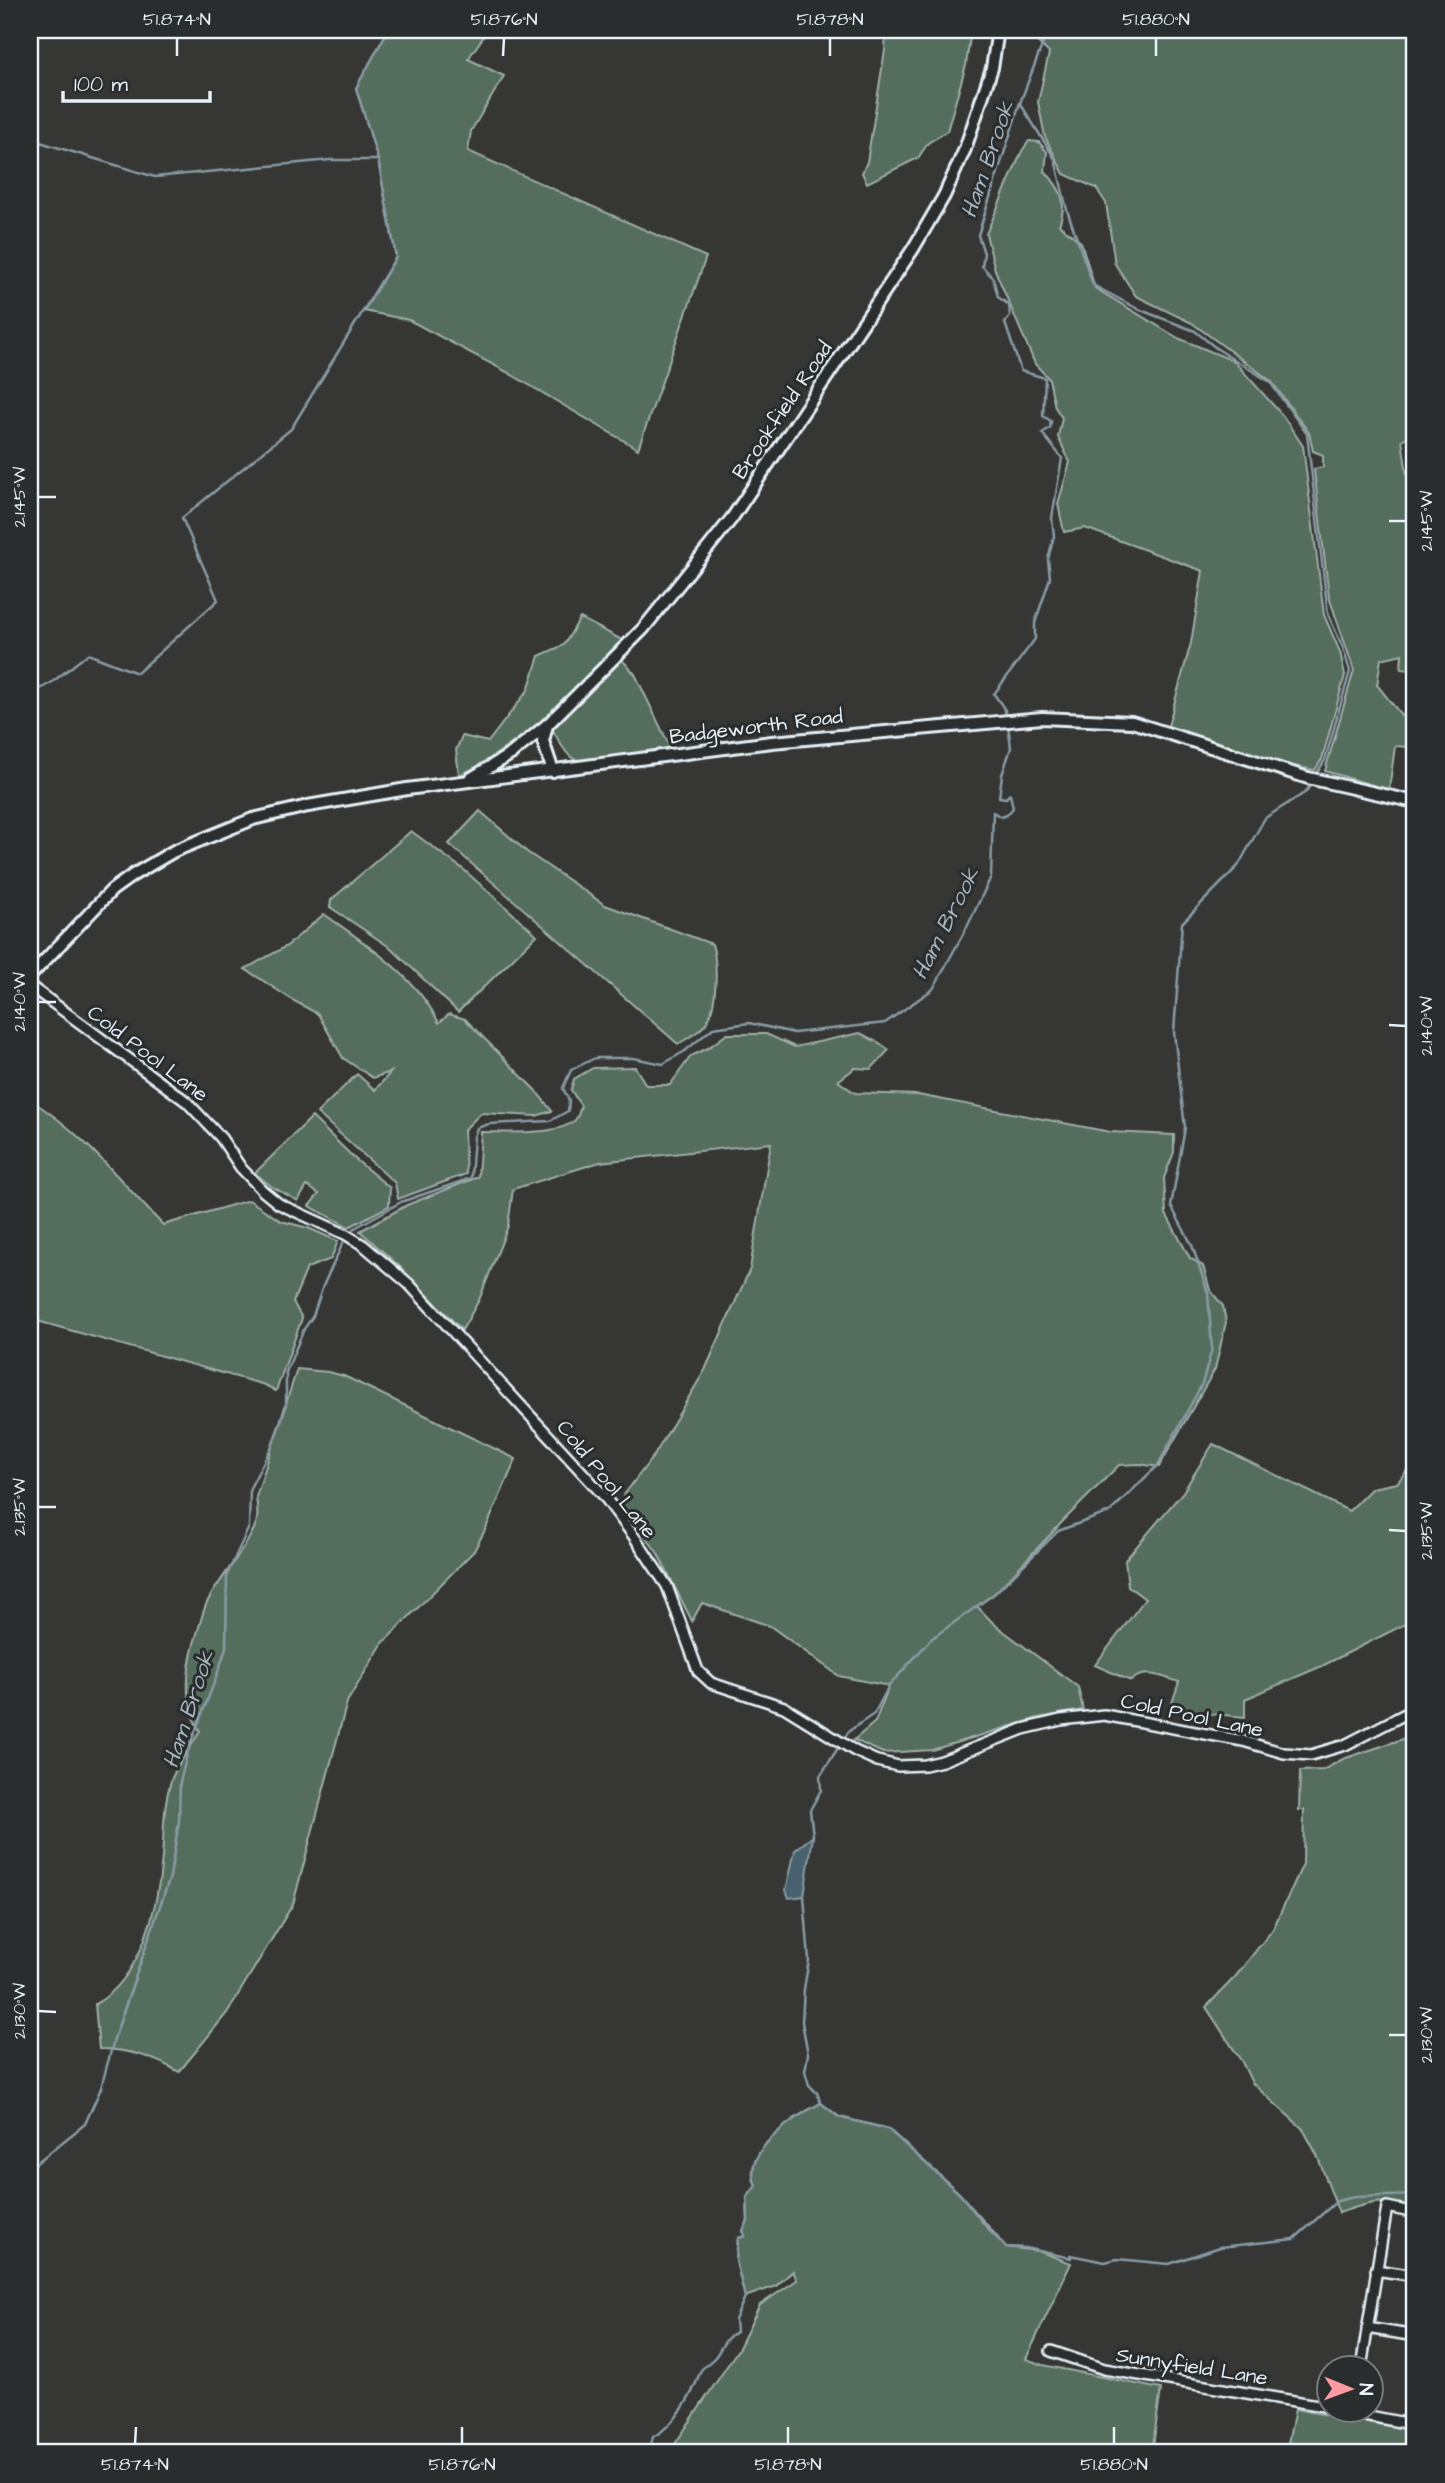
<svg xmlns="http://www.w3.org/2000/svg" width="1445" height="2483" viewBox="0 0 1445 2483" font-family="'Architects Daughter',sans-serif">
  <style>
    .green { fill: #546d5b; stroke: #9eafaa; stroke-width: 2 }
    .water { fill: #4a616e; stroke: #899ba5; stroke-width: 2 }
    .lines { fill: none; stroke-linecap: round; stroke-linejoin: round }
    .stream { stroke: #899ba5; stroke-width: 2.5 }
    .minor-casing { stroke: #e8f1f8; stroke-width: 14 }
    .tertiary-casing { stroke: #e8f1f8; stroke-width: 16 }
    .minor { stroke: #2a2d2e; stroke-width: 9 }
    .tertiary { stroke: #2a2d2e; stroke-width: 10 }
    .ticks { fill: none; stroke: #e8f1f8; stroke-width: 2.5 }
    .labels { text-anchor: middle; stroke-width: 6; stroke-linejoin: round; paint-order: stroke }
    .street-label { font-size: 21px; fill: #e8f1f8; stroke: #2a2d2e }
    .water-label { font-size: 23px; font-style: italic; fill: #a9b7c1; stroke: #2a2d2e }
    .neatline { fill: none; stroke: #e8f1f8; stroke-width: 2.5 }
    .ticks-label { font-size: 18px; text-anchor: middle; fill: #e8f1f8 }
  </style>
  <rect width="100%" height="100%" fill="#363634"/>
  <filter id="ink" filterUnits="userSpaceOnUse"><feTurbulence type="fractalNoise" baseFrequency=".0143" numOctaves="2"/><feDisplacementMap in="SourceGraphic" scale="14" xChannelSelector="R" yChannelSelector="G"/><feConvolveMatrix kernelMatrix="1 2 1 2 8 2 1 2 1" color-interpolation-filters="sRGB"/></filter>
  <g filter="url(#ink)">
    <!-- green -->
    <g class="green">
      <path d="M 388,30 L 488,30 L 468,59 L 504,76 L 471,131 L 468,151 L 706,257 L 638,449 L 507,372 L 409,320 L 364,311 L 396,257 L 378,160 L 356,88 Z"/>
      <path d="M 886,30 L 971,30 L 966,65 L 947,131 L 928,143 L 918,158 L 867,183 L 862,173 L 867,162 L 885,50 Z"/>
      <path d="M 1032,30 L 1414,30 L 1415,432 L 1402,440 L 1415,530 L 1415,670 L 1401,669 L 1402,654 L 1381,659 L 1377,685 L 1410,726 L 1408,747 L 1395,746 L 1389,790 L 1325,771 L 1354,670 L 1329,597 L 1314,469 L 1323,467 L 1323,455 L 1313,451 L 1309,433 L 1271,381 L 1192,323 L 1136,296 L 1115,264 L 1106,203 L 1096,188 L 1064,174 L 1045,137 L 1038,102 L 1049,53 L 1027,32 Z"/>
      <path d="M 1029,141 L 1039,142 L 1047,152 L 1045,171 C 1061,189 1068,201 1059,225 L 1081,242 L 1095,288 L 1178,338 L 1234,361 L 1283,416 L 1303,446 L 1324,615 L 1340,652 L 1345,675 L 1322,759 L 1315,770 L 1288,765 L 1168,726 L 1191,643 L 1203,571 L 1085,528 L 1064,532 L 1058,504 L 1070,462 L 1058,437 L 1062,418 L 1055,407 L 1049,379 L 1035,364 L 995,270 L 986,234 L 1022,151 Z"/>
      <path d="M 580,618 L 624,641 L 615,652 L 635,674 L 670,747 C 651,751 585,768 571,757 C 561,749 554,731 547,719 L 479,766 L 459,775 L 456,750 L 462,736 L 488,742 L 528,690 L 539,656 L 564,645 Z"/>
      <path d="M 480,811 L 527,852 L 605,905 L 712,944 C 718,963 717,1002 708,1020 C 703,1030 688,1038 678,1044 L 449,844 Z"/>
      <path d="M 411,831 L 464,870 L 537,935 L 458,1012 L 391,948 L 330,907 L 331,900 Z"/>
      <path d="M 324,914 C 367,945 415,975 439,1023 L 449,1014 L 465,1019 L 536,1091 L 552,1111 L 536,1116 L 481,1113 L 464,1130 L 466,1174 L 398,1199 L 395,1183 L 317,1113 L 357,1074 L 375,1090 L 391,1072 L 373,1078 L 343,1058 L 318,1014 L 294,1001 L 245,969 L 287,946 Z"/>
      <path d="M 860,1033 L 881,1044 L 889,1050 L 871,1069 L 855,1068 L 838,1081 L 855,1093 L 918,1095 L 1110,1132 L 1174,1135 L 1174,1152 L 1164,1178 L 1166,1214 L 1190,1258 L 1203,1266 L 1210,1290 L 1223,1306 L 1226,1322 L 1215,1369 L 1159,1467 L 1139,1464 L 1119,1465 L 1067,1517 L 994,1594 L 977,1606 L 994,1624 L 1078,1687 L 1083,1710 L 1038,1718 L 932,1750 L 883,1753 L 854,1740 L 875,1722 L 889,1686 L 839,1676 L 770,1626 L 702,1603 L 692,1621 L 657,1552 L 623,1507 L 623,1496 L 655,1454 L 705,1370 L 750,1269 L 771,1143 L 600,1162 L 513,1189 L 508,1226 L 479,1300 L 462,1330 L 400,1267 L 360,1231 L 407,1205 L 478,1177 L 481,1132 C 504,1132 556,1136 574,1121 C 579,1117 579,1111 581,1106 L 571,1090 L 574,1079 L 593,1068 L 635,1067 L 646,1085 L 670,1085 L 691,1056 L 708,1048 L 727,1034 L 766,1034 L 795,1047 Z"/>
      <path d="M 30,1100 C 82,1131 121,1182 163,1225 L 249,1200 L 281,1221 L 308,1228 L 338,1241 L 331,1259 L 307,1268 L 293,1302 L 302,1318 L 276,1391 L 265,1385 L 30,1319 Z"/>
      <path d="M 312,1117 L 355,1159 L 390,1188 L 389,1206 L 349,1227 L 309,1206 L 319,1194 L 307,1186 L 298,1201 L 271,1186 L 255,1173 Z"/>
      <path d="M 297,1369 L 328,1372 L 344,1376 L 516,1459 L 486,1528 L 474,1551 L 382,1644 L 347,1702 L 293,1904 L 227,2013 L 179,2072 C 154,2057 127,2049 99,2049 L 95,2004 C 142,1979 158,1906 162,1857 C 164,1836 163,1813 168,1792 C 173,1766 188,1753 200,1731 C 180,1700 188,1661 199,1627 C 202,1617 204,1606 210,1597 C 221,1577 254,1539 257,1519 C 258,1512 257,1504 256,1497 Z"/>
      <path d="M 1213,1444 L 1349,1511 L 1372,1488 L 1397,1483 L 1415,1460 L 1415,1636 L 1407,1623 L 1322,1666 L 1245,1699 L 1245,1717 L 1212,1714 L 1171,1706 L 1179,1682 C 1162,1677 1145,1668 1131,1681 L 1095,1665 L 1145,1599 L 1128,1586 L 1125,1560 L 1183,1492 Z"/>
      <path d="M 1415,1735 L 1415,2206 C 1381,2200 1372,2201 1339,2213 L 1317,2155 L 1303,2129 L 1252,2083 L 1242,2062 L 1206,2007 L 1235,1977 L 1273,1929 L 1303,1864 L 1304,1810 L 1299,1810 L 1300,1771 L 1323,1770 L 1343,1759 Z"/>
      <path d="M 821,2103 L 839,2117 L 888,2129 L 960,2194 L 1006,2247 L 1038,2251 L 1071,2263 L 1026,2359 L 1043,2365 L 1161,2389 L 1152,2453 L 669,2453 L 739,2348 L 760,2305 L 797,2280 L 793,2271 L 776,2286 L 745,2297 L 736,2261 L 738,2238 L 745,2236 L 743,2231 L 748,2221 L 747,2197 L 756,2186 C 740,2151 796,2116 821,2103 Z"/>
      <path d="M 1295,2409 L 1415,2431 L 1415,2453 L 1286,2453 Z"/>
    </g>
    <!-- water -->
    <path class="water" d="M 813,1836 L 804,1896 L 789,1898 L 786,1890 L 795,1850 Z"/>
    <g class="lines">
      <!-- stream -->
      <g class="stream">
        <path d="M 1020,103 L 1055,159 L 1067,210 L 1093,285 L 1138,309 L 1195,331 L 1216,348 L 1270,382 L 1307,434 L 1328,614 L 1343,648 L 1350,671 L 1325,760 L 1315,776"/>
        <path d="M 30,139 L 155,177 L 330,160 L 377,160"/>
        <path d="M 30,694 L 51,683 L 88,654 L 137,673 L 218,600 L 182,518 L 291,429 L 396,257 L 378,160 L 356,88 L 388,30"/>
        <path d="M 1006,719 L 1005,710 L 994,694 L 1035,639 L 1035,623 L 1050,578 L 1048,559 L 1054,536 L 1052,518 L 1062,458 L 1042,433 L 1050,428 L 1051,421 L 1043,416 L 1045,378 L 1021,371 L 1005,323 L 1010,316 L 1009,305 L 998,297 L 993,278 L 982,266 L 984,253 L 978,235 L 1020,103 L 1048,30"/>
        <path d="M 353,1229 L 401,1202 L 471,1178 L 474,1137 L 477,1128 L 489,1124 L 550,1121 L 568,1111 L 569,1101 L 563,1088 L 571,1070 L 595,1058 L 633,1058 L 663,1064 L 685,1051 L 713,1028 L 749,1023 L 794,1033 L 885,1023 L 933,989 L 968,925 L 991,877 L 993,812 L 1001,817 L 1007,815 L 1013,808 L 1010,794 L 1006,798 L 999,797 L 1002,775 L 1011,748 L 1008,725"/>
        <path d="M 813,1836 L 810,1810 L 821,1790 L 820,1776 L 849,1731 L 874,1714 L 889,1686 L 931,1639 L 994,1594 L 1058,1531 L 1110,1512 L 1158,1465 L 1202,1384 L 1212,1349 L 1208,1293 L 1192,1245 L 1171,1206 L 1185,1128 L 1174,1032 L 1182,923 L 1238,866 L 1265,818 L 1306,792 L 1312,782"/>
        <path d="M 804,1896 L 809,1960 L 804,1989 L 802,2022 L 808,2054 L 805,2071 L 809,2085 L 817,2093 L 821,2103 L 839,2117 L 888,2129 L 960,2194 L 988,2229 L 1006,2247 L 1026,2248 L 1071,2258 L 1070,2255 L 1105,2262 L 1117,2259 L 1169,2264 L 1220,2247 L 1294,2239 L 1337,2201 L 1355,2197 L 1415,2195"/>
        <path d="M 30,2168 L 85,2124 L 101,2088 L 115,2036 L 170,1877 L 179,1821 L 180,1782 L 189,1747 L 216,1678 L 226,1648 L 227,1575 L 249,1527 L 250,1488 L 272,1446 L 286,1407 L 286,1372 L 304,1329 L 313,1316 L 323,1286 L 343,1243"/>
        <path d="M 649,2453 L 653,2437 C 676,2424 692,2397 700,2372 C 703,2366 711,2362 715,2357 C 722,2348 725,2337 736,2332 L 735,2320 L 745,2297 L 736,2261 L 738,2238 L 745,2236 L 743,2231 L 748,2221 L 747,2197 L 756,2186 C 739,2152 796,2116 821,2103"/>
      </g>
      <defs>
        <g id="minor">
          <path d="M 30,986 L 187,1102 L 221,1138 L 241,1168 L 263,1191 L 279,1204 L 345,1234 L 363,1245 L 409,1284 L 604,1496 L 633,1535 L 667,1586 L 698,1671 L 711,1683 L 784,1707 L 855,1751 L 877,1761 L 898,1766 L 925,1765 L 942,1761 L 1023,1729 L 1061,1720 L 1104,1715 L 1243,1741 L 1284,1753 L 1311,1755 L 1345,1745 L 1415,1709"/>
          <path d="M 1376,2270 L 1415,2276"/>
          <path d="M 1367,2328 L 1415,2336"/>
          <path d="M 1051,2351 L 1104,2369 L 1330,2407"/>
          <path d="M 1361,2368 L 1387,2207 L 1415,2213"/>
          <path d="M 1339,2410 L 1415,2425"/>
        </g>
        <g id="tertiary">
          <path d="M 547,725 L 543,741 L 553,771"/>
          <path d="M 470,779 L 511,754 L 547,725 L 643,629 L 732,518 L 913,249 L 944,196 L 965,149 L 992,68 L 998,30"/>
          <path d="M 30,976 L 112,890 L 133,875 L 174,851 L 253,819 L 308,806 L 407,789 L 772,742 L 1042,718 L 1132,722 L 1308,778 L 1415,802"/>
        </g>
      </defs>
      <!-- minor casing -->
      <use href="#minor" class="minor-casing"/>
      <!-- tertiary casing -->
      <use href="#tertiary" class="tertiary-casing"/>
      <!-- minor -->
      <use href="#minor" class="minor"/>
      <!-- tertiary -->
      <use href="#tertiary" class="tertiary"/>
    </g>
  </g>
  <!-- ticks -->
  <path class="ticks" d="M 177,56 L 177,38M 503,56 L 504,38M 830,56 L 830,38M 1156,56 L 1156,38M 38,497 L 56,497M 1389,521 L 1406,521M 38,1002 L 56,1002M 1389,1025 L 1406,1026M 38,1507 L 56,1507M 1389,1530 L 1406,1531M 38,2011 L 56,2012M 1389,2035 L 1406,2035M 135,2444 L 136,2427M 462,2444 L 462,2427M 788,2444 L 788,2427M 1114,2444 L 1114,2427"/>
  <g class="labels">
    <!-- street labels -->
    <g class="street-label">
      <text transform="translate(782 410) rotate(-56)" y="7">Brookfield Road</text>
      <text transform="translate(756 726) rotate(-7)" y="7">Badgeworth Road</text>
      <text transform="translate(148 1053) rotate(37)" y="7">Cold Pool Lane</text>
      <text transform="translate(607 1479) rotate(51)" y="7">Cold Pool Lane</text>
      <text transform="translate(1192 1715) rotate(12)" y="7">Cold Pool Lane</text>
      <text transform="translate(1192 2366) rotate(9)" y="7">Sunnyfield Lane</text>
    </g>
    <!-- water labels -->
    <g class="water-label">
      <text transform="translate(987 159) rotate(-71)" y="8">Ham Brook</text>
      <text transform="translate(945 923) rotate(-63)" y="8">Ham Brook</text>
      <text transform="translate(188 1709) rotate(-72)" y="8">Ham Brook</text>
    </g>
  </g>
  <!-- margin -->
  <rect width="1445" height="2483" fill="none" stroke="#2a2d2e" stroke-width="77"/>
  <!-- north arrow -->
  <g transform="translate(1350 2389) rotate(91)"><circle r="33" fill="#2a2d2e" stroke="#767b7f" stroke-width="2"/>
  <path d="M0-5L12 26L0 18L-12 26Z" fill="#ff9aa2"/>
  <text y="-10" font-size="19" font-weight="bold" text-anchor="middle" fill="#e8f1f8">N</text>
  </g>
  <!-- scale -->
  <path d="M63 91v10h147v-10" fill="none" stroke="#e8f1f8" stroke-width="3.5"/>
  <text x="74" y="91" font-size="21" fill="#e8f1f8" stroke="#2a2d2e" stroke-width="5" paint-order="stroke">100 m</text>
  <rect x="38" y="38" width="1368" height="2406" class="neatline"/>
  <g class="ticks-label">
    <text x="177" y="25">51.874°N</text>
    <text x="504" y="25">51.876°N</text>
    <text x="830" y="25">51.878°N</text>
    <text x="1156" y="25">51.880°N</text>
    <text transform="translate(19 497) rotate(-90)" y="6">2.145°W</text>
    <text transform="translate(1426 521) rotate(-90)" y="6">2.145°W</text>
    <text transform="translate(19 1002) rotate(-90)" y="6">2.140°W</text>
    <text transform="translate(1426 1026) rotate(-90)" y="6">2.140°W</text>
    <text transform="translate(19 1507) rotate(-90)" y="6">2.135°W</text>
    <text transform="translate(1426 1531) rotate(-90)" y="6">2.135°W</text>
    <text transform="translate(19 2011) rotate(-90)" y="6">2.130°W</text>
    <text transform="translate(1426 2035) rotate(-90)" y="6">2.130°W</text>
    <text x="135" y="2470">51.874°N</text>
    <text x="462" y="2470">51.876°N</text>
    <text x="788" y="2470">51.878°N</text>
    <text x="1114" y="2470">51.880°N</text>
  </g>
</svg>
